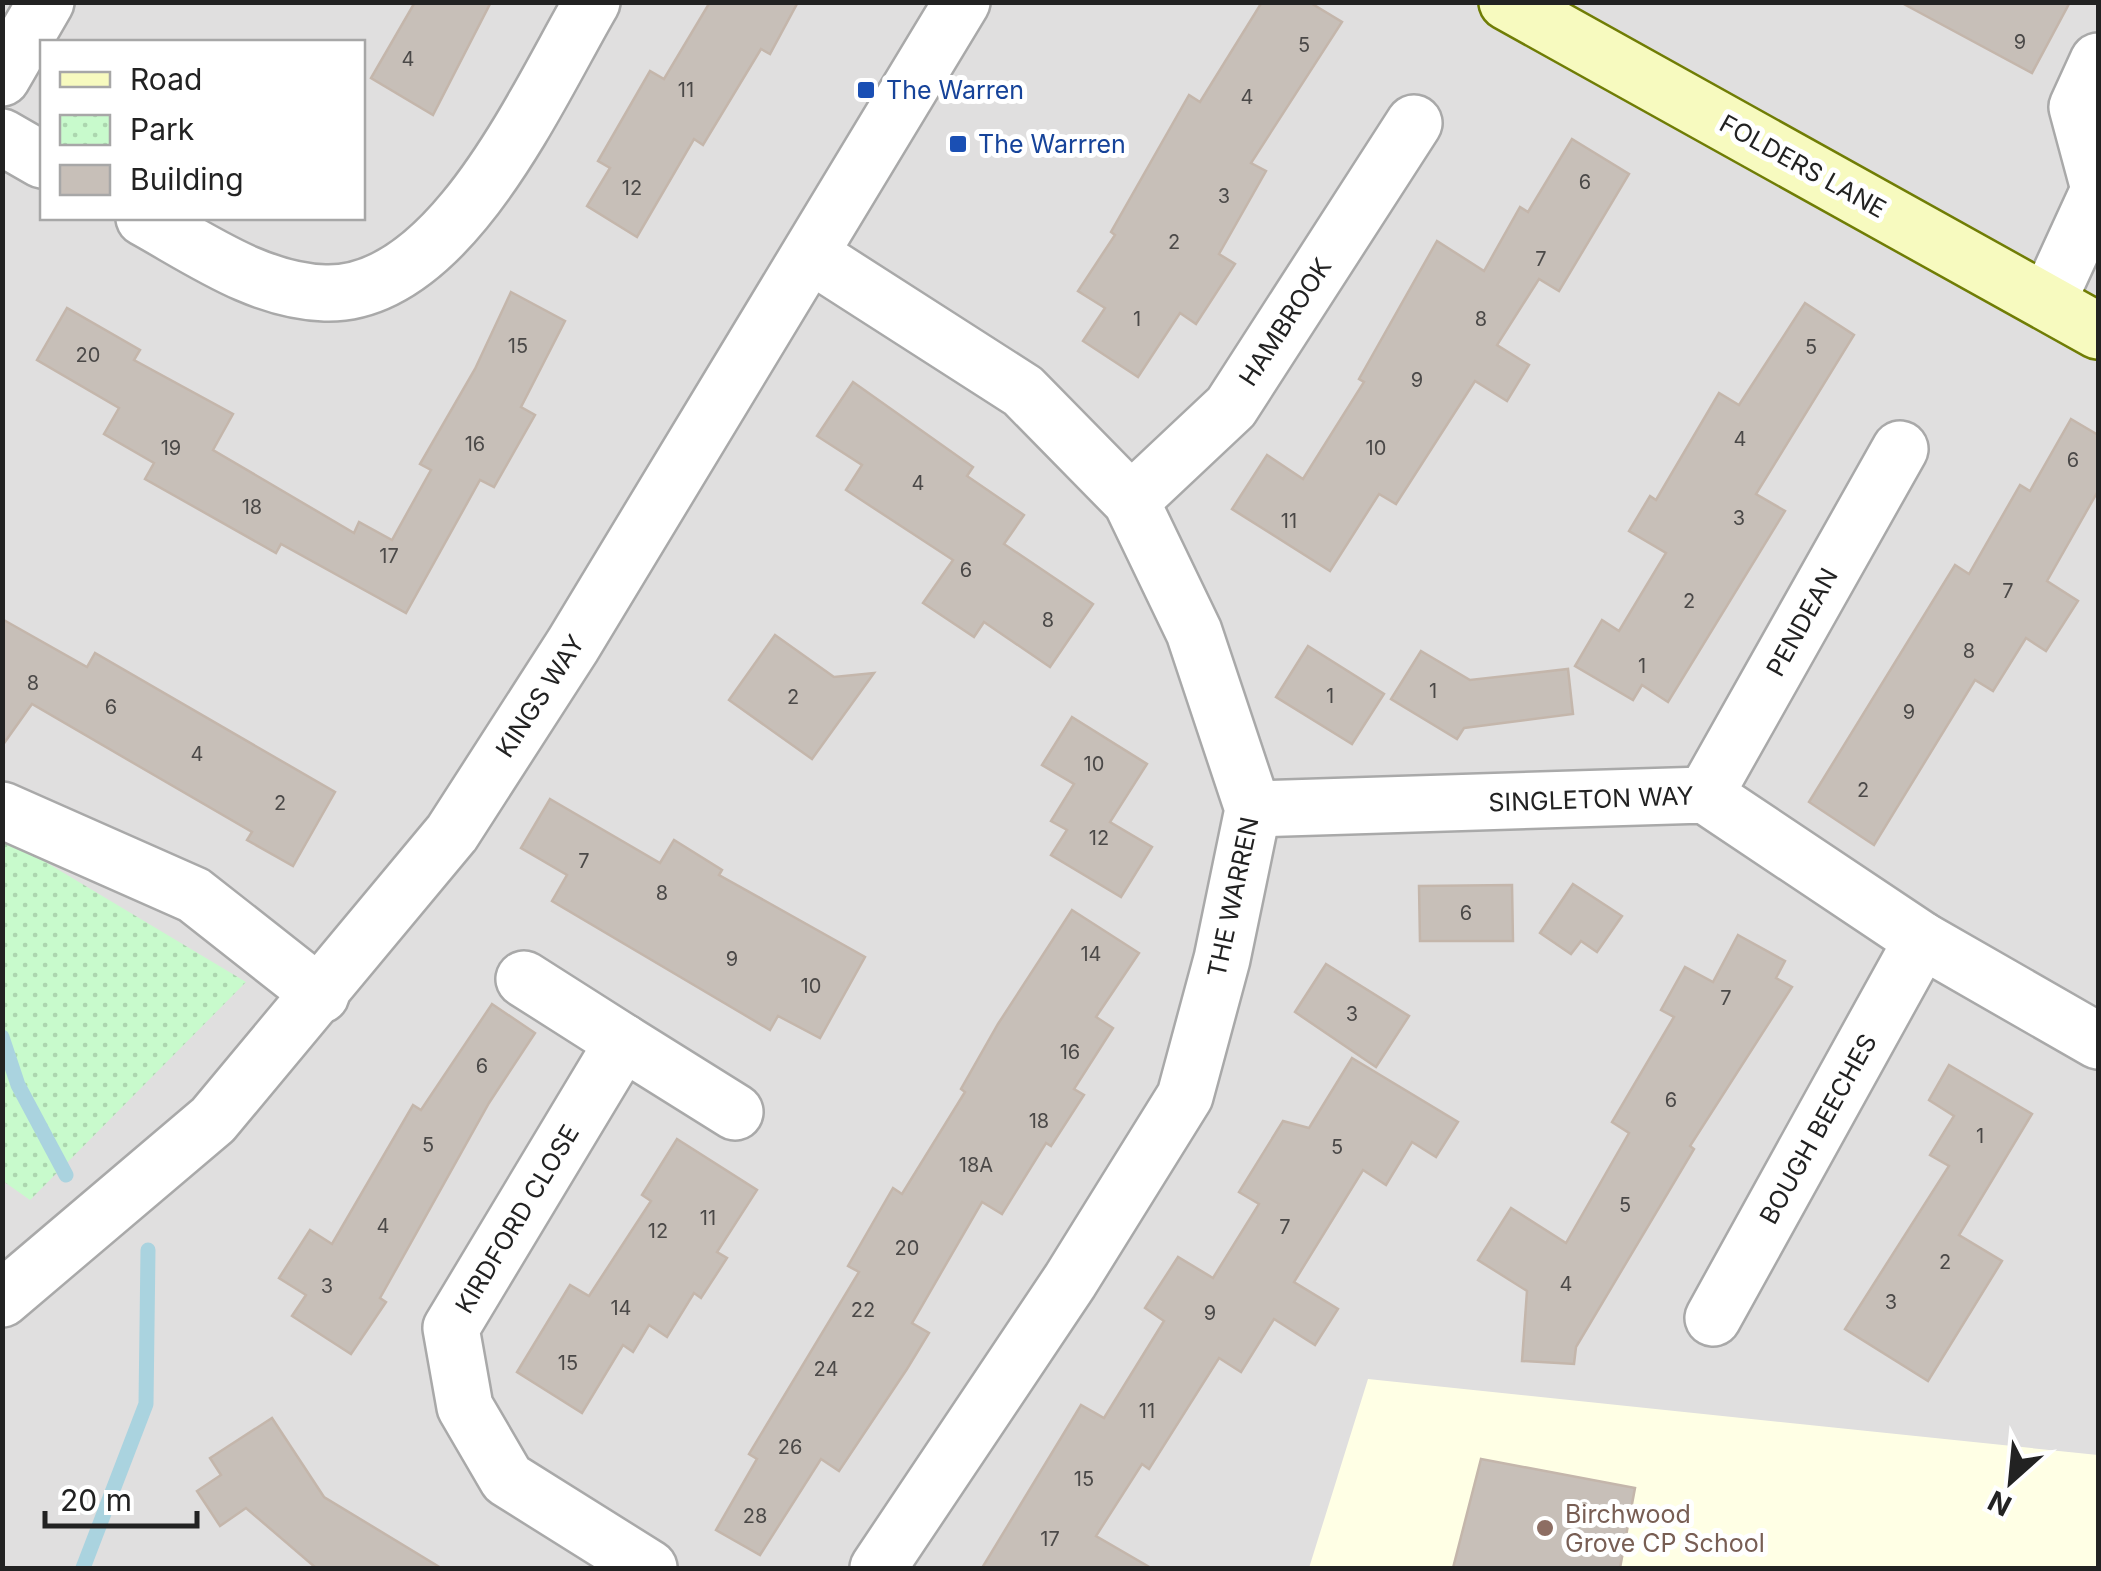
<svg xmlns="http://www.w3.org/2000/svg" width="2101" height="1571" viewBox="0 0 2101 1571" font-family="Inter,sans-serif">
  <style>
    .residential { fill: #e0dfdf; fill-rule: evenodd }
    .education { fill: #ffffe5 }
    .park { fill: url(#park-dots) }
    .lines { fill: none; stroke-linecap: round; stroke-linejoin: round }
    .stream { stroke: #aad3df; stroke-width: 15 }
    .building { fill: #c7bfb8; stroke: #c4b6ab; stroke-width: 2.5 }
    .minor-casing { stroke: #a9a9a9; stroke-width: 60 }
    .tertiary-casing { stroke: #a9a9a9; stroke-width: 60 }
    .secondary-casing { stroke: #707d05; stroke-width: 60 }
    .minor { stroke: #fff; stroke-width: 55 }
    .tertiary { stroke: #fff; stroke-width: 55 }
    .secondary { stroke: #f7fabf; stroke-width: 55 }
    .transit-dot { fill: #1a4fb4; stroke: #fff; stroke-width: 4 }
    .education-dot { fill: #8d6e63; stroke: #fff; stroke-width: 4 }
    .labels { text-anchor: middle; stroke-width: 10; stroke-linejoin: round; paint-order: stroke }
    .number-label { font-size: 20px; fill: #4b4948 }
    .transit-label { font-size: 25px; fill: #164399; stroke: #fff; text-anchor: start }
    .street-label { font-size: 25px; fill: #222; stroke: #fff }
    .education-label { font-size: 25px; fill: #785e54; stroke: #fff; text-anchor: start }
  </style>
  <defs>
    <pattern id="park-dots" width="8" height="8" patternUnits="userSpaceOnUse" patternTransform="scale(2.5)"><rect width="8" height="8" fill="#c8facc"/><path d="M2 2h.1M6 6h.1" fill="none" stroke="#acd6af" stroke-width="1.8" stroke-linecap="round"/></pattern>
  </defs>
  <rect width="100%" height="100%" fill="#f2efe9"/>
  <!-- residential -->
  <path class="residential" d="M 3,3 L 2098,3 L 2098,1568 L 3,1568 ZM 42,42 L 362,42 L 362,218 L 42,218 Z"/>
  <!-- education -->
  <path class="education" d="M 1368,1379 L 2098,1455 L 2098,1568 L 1309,1568 Z"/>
  <!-- park -->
  <path class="park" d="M 2,836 L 246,982 L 30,1200 L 3,1181 Z"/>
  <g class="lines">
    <!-- stream -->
    <g class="stream">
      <path d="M 2,1037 L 18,1085 L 66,1175"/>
      <path d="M 83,1568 L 146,1404 L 148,1250"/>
    </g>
  </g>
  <!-- building -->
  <g class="building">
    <path d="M 415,2 L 491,2 L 433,115 L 371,78 Z"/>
    <path d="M 710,2 L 798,2 L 770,54 L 761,49 L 703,145 L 694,139 L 637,237 L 587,206 L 610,168 L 598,161 L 650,71 L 664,79 Z"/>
    <path d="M 1262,2 L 1309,2 L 1342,22 L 1251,163 L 1266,171 L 1219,254 L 1235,264 L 1196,324 L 1180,313 L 1138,377 L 1083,341 L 1105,308 L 1078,291 L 1115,235 L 1111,232 L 1189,95 L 1200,102 Z"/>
    <path d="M 1900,2 L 2070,2 L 2032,73 Z"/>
    <path d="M 1572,139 L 1629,174 L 1559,291 L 1539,279 L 1497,345 L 1529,365 L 1507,401 L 1475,381 L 1396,504 L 1379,494 L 1330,571 L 1232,509 L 1267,455 L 1303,479 L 1364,382 L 1359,379 L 1437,241 L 1484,271 L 1520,207 L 1528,212 Z"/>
    <path d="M 511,292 L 565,321 L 521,407 L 535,415 L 494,487 L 480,480 L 406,613 L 281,544 L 276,553 L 145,479 L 154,463 L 104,434 L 119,408 L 37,360 L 67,308 L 140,350 L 134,360 L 233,414 L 213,450 L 354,533 L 359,522 L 392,540 L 431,470 L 420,464 L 475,369 Z"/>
    <path d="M 1805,303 L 1854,335 L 1756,494 L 1785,511 L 1668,702 L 1642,685 L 1633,700 L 1575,666 L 1602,620 L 1619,631 L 1666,553 L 1629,531 L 1650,496 L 1656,500 L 1719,393 L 1739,405 Z"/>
    <path d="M 853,382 L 973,467 L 967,476 L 1024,515 L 1004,544 L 1093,604 L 1050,667 L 984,622 L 974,637 L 923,603 L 953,560 L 846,490 L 862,465 L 817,436 Z"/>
    <path d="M 2071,419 L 2098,435 L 2098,491 L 2047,581 L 2078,601 L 2046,651 L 2026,638 L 1993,691 L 1975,680 L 1874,845 L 1809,802 L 1955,565 L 1969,574 L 2020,485 L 2030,491 Z"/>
    <path d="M 2,619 L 87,667 L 95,653 L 335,792 L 293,866 L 247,840 L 252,832 L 32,704 L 2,746 Z"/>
    <path d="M 775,635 L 834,677 L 874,673 L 812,759 L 729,700 Z"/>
    <path d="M 1308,646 L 1384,694 L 1352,744 L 1276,697 Z"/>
    <path d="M 1421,651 L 1470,680 L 1568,669 L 1573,714 L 1464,728 L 1457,739 L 1391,699 Z"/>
    <path d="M 1072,717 L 1147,764 L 1110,822 L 1152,847 L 1121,897 L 1051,855 L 1067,830 L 1051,821 L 1074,784 L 1042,765 Z"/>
    <path d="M 550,799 L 660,863 L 674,840 L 722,870 L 719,875 L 865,957 L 820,1038 L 778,1016 L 770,1030 L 552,901 L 567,875 L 521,848 Z"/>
    <path d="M 1573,884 L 1622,916 L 1597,952 L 1581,941 L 1571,954 L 1540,933 Z"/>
    <path d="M 1512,885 L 1513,941 L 1420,941 L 1419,886 Z"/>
    <path d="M 1072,910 L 1139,953 L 1096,1017 L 1113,1028 L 1074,1089 L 1084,1095 L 1051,1146 L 1046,1143 L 1002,1214 L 982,1202 L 912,1323 L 929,1333 L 907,1369 L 839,1471 L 821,1459 L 760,1555 L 716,1530 L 757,1459 L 749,1454 L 859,1272 L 848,1266 L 893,1188 L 902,1194 L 965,1092 L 961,1089 L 998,1024 Z"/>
    <path d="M 1738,935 L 1785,961 L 1776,978 L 1792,987 L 1690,1146 L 1694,1149 L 1576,1347 L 1574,1364 L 1522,1361 L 1527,1291 L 1478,1260 L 1511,1208 L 1566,1243 L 1629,1133 L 1612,1122 L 1674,1017 L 1661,1010 L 1685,967 L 1713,982 Z"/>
    <path d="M 1326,964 L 1409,1016 L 1376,1067 L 1295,1012 Z"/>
    <path d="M 492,1004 L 535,1033 L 489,1103 L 380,1298 L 386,1302 L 351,1354 L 292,1316 L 306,1295 L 279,1278 L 310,1230 L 332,1244 L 413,1105 L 421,1110 Z"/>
    <path d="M 1352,1058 L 1458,1122 L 1436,1157 L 1412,1142 L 1386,1185 L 1363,1170 L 1294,1282 L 1338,1309 L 1315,1345 L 1274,1319 L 1241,1372 L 1219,1358 L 1149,1469 L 1142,1464 L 1096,1536 L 1151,1568 L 982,1568 L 1081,1405 L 1104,1418 L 1164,1321 L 1145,1308 L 1178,1257 L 1213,1278 L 1259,1204 L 1239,1192 L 1283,1121 L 1309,1128 Z"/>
    <path d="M 1949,1065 L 2032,1114 L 1959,1235 L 2002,1261 L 1928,1381 L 1845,1329 L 1949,1166 L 1930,1155 L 1954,1116 L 1929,1100 Z"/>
    <path d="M 677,1139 L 757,1190 L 717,1252 L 727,1258 L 701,1298 L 694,1293 L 667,1337 L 649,1325 L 633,1352 L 623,1345 L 582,1413 L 517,1372 L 570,1285 L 589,1296 L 651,1201 L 642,1195 Z"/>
    <path d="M 272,1418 L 324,1497 L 441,1568 L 316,1568 L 246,1508 L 220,1526 L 197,1491 L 221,1475 L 210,1458 Z"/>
    <path d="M 1481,1459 L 1635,1488 L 1620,1568 L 1453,1568 Z"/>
  </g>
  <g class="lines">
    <defs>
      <g id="minor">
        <path d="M 2098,61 L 2077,107 L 2098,185"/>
        <path d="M 2,78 L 46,2"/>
        <path d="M 2,137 L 42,160"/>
        <path d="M 144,218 C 200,249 259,291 325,293 C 450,297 538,94 592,2"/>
        <path d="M 811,255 L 1023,391 L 1131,501 L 1194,632 L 1253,809 L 1222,959 L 1185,1096 L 1070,1281 L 878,1568"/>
        <path d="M 2048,301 L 2098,192"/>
        <path d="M 1131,501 L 1231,407 L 1414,123"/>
        <path d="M 1705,795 L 1900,449"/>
        <path d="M 1253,809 L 1705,795 L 1922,940 L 2098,1041"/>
        <path d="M 2,810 L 194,895 L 321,995"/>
        <path d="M 524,979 L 623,1042"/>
        <path d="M 1713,1318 L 1922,940"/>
        <path d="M 649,1568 L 507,1479 L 465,1407 L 451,1328 L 623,1042 L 735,1112"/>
      </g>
      <path id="tertiary" d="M 2,1299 L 213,1120 L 452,833 L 573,645 L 962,2"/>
      <path id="secondary" d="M 1507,2 L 2098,331"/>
    </defs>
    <!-- minor casing -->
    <use href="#minor" class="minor-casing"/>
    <!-- tertiary casing -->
    <use href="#tertiary" class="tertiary-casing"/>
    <!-- secondary casing -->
    <use href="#secondary" class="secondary-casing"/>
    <!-- minor -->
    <use href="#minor" class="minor"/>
    <!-- tertiary -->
    <use href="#tertiary" class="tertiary"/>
    <!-- secondary -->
    <use href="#secondary" class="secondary"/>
  </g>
  <!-- markers -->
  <g class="transit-dot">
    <rect x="856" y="80" width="20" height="20" rx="5"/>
    <rect x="948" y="134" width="20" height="20" rx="5"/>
  </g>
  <circle class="education-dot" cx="1545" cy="1528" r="10"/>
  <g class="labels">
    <!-- number labels -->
    <g class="number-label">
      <text x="2020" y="49">9</text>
      <text x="1304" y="52">5</text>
      <text x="408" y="66">4</text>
      <text x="686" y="97">11</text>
      <text x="1247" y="104">4</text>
      <text x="1585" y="189">6</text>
      <text x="632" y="195">12</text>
      <text x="1224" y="203">3</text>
      <text x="1174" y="249">2</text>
      <text x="1541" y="266">7</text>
      <text x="1137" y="326">1</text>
      <text x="1481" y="326">8</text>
      <text x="518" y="353">15</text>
      <text x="1811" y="354">5</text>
      <text x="88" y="362">20</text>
      <text x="1417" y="387">9</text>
      <text x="1740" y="446">4</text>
      <text x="475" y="451">16</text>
      <text x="171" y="455">19</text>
      <text x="1376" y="455">10</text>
      <text x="2073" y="467">6</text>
      <text x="918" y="490">4</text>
      <text x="252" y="514">18</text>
      <text x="1739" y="525">3</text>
      <text x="1289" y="528">11</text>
      <text x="389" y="563">17</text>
      <text x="966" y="577">6</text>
      <text x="2008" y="598">7</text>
      <text x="1689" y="608">2</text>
      <text x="1048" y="627">8</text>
      <text x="1969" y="658">8</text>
      <text x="1642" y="673">1</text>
      <text x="33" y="690">8</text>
      <text x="1433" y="698">1</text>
      <text x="1330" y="703">1</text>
      <text x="793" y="704">2</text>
      <text x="111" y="714">6</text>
      <text x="1909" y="719">9</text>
      <text x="197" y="761">4</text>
      <text x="1094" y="771">10</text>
      <text x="1863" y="797">2</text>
      <text x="280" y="810">2</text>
      <text x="1099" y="845">12</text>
      <text x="584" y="868">7</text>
      <text x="662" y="900">8</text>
      <text x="1466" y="920">6</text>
      <text x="1091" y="961">14</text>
      <text x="732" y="966">9</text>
      <text x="811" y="993">10</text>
      <text x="1726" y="1005">7</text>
      <text x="1352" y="1021">3</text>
      <text x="1070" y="1059">16</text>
      <text x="482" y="1073">6</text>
      <text x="1671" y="1107">6</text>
      <text x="1039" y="1128">18</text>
      <text x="1980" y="1143">1</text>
      <text x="428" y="1152">5</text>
      <text x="1337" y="1154">5</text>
      <text x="976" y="1172">18A</text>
      <text x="1625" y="1212">5</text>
      <text x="708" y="1225">11</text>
      <text x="383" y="1233">4</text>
      <text x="1285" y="1234">7</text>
      <text x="658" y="1238">12</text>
      <text x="907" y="1255">20</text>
      <text x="1945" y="1269">2</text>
      <text x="1566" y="1291">4</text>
      <text x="327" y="1293">3</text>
      <text x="1891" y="1309">3</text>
      <text x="621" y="1315">14</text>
      <text x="863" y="1317">22</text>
      <text x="1210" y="1320">9</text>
      <text x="568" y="1370">15</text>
      <text x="826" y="1376">24</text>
      <text x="1147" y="1418">11</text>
      <text x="790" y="1454">26</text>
      <text x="1084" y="1486">15</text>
      <text x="755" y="1523">28</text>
      <text x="1050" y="1546">17</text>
    </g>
    <!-- transit labels -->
    <g class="transit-label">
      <text x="886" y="99">The Warren</text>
      <text x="978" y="153">The Warrren</text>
    </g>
    <!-- street labels -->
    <g class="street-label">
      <text transform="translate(1803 166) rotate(29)" y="9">FOLDERS LANE</text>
      <text transform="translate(1285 322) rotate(-57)" y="9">HAMBROOK</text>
      <text transform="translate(1802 622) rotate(-61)" y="9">PENDEAN</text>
      <text transform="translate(540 696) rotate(-57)" y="9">KINGS WAY</text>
      <text transform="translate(1591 799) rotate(-2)" y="9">SINGLETON WAY</text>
      <text transform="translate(1233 897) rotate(-78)" y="9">THE WARREN</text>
      <text transform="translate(1818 1129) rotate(-61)" y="9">BOUGH BEECHES</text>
      <text transform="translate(517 1219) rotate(-59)" y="9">KIRDFORD CLOSE</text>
    </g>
    <!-- education labels -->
    <g class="education-label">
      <text x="1565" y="1523">Birchwood<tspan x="1565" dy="29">Grove CP School</tspan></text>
    </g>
  </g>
  <!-- border -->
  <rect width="2101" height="1571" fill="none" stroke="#222222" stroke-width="10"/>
  <!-- legend -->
  <rect x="40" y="40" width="325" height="180" fill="#ffffff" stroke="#a7a7a7" stroke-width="2.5"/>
  <rect x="60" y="72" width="50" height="15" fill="#f7fabf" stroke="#a7a7a7" stroke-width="2.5"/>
  <text x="130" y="90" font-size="30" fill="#222222">Road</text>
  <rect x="60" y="115" width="50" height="30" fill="url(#park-dots)" stroke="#a7a7a7" stroke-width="2.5"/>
  <text x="130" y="140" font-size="30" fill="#222222">Park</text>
  <rect x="60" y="165" width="50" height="30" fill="#c7bfb8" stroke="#a7a7a7" stroke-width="2.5"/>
  <text x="130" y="190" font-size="30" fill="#222222">Building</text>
  <!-- north arrow -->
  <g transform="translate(2011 1481) rotate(207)" stroke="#ffffff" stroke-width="8" paint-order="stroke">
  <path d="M0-8L18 38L0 25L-18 38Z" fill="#222222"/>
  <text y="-15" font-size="28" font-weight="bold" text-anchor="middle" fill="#222222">N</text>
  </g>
  <!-- scale -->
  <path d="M45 1511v15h152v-15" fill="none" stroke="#222222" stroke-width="5"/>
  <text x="60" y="1511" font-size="30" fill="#222222" stroke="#ffffff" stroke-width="8" paint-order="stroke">20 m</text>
</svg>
